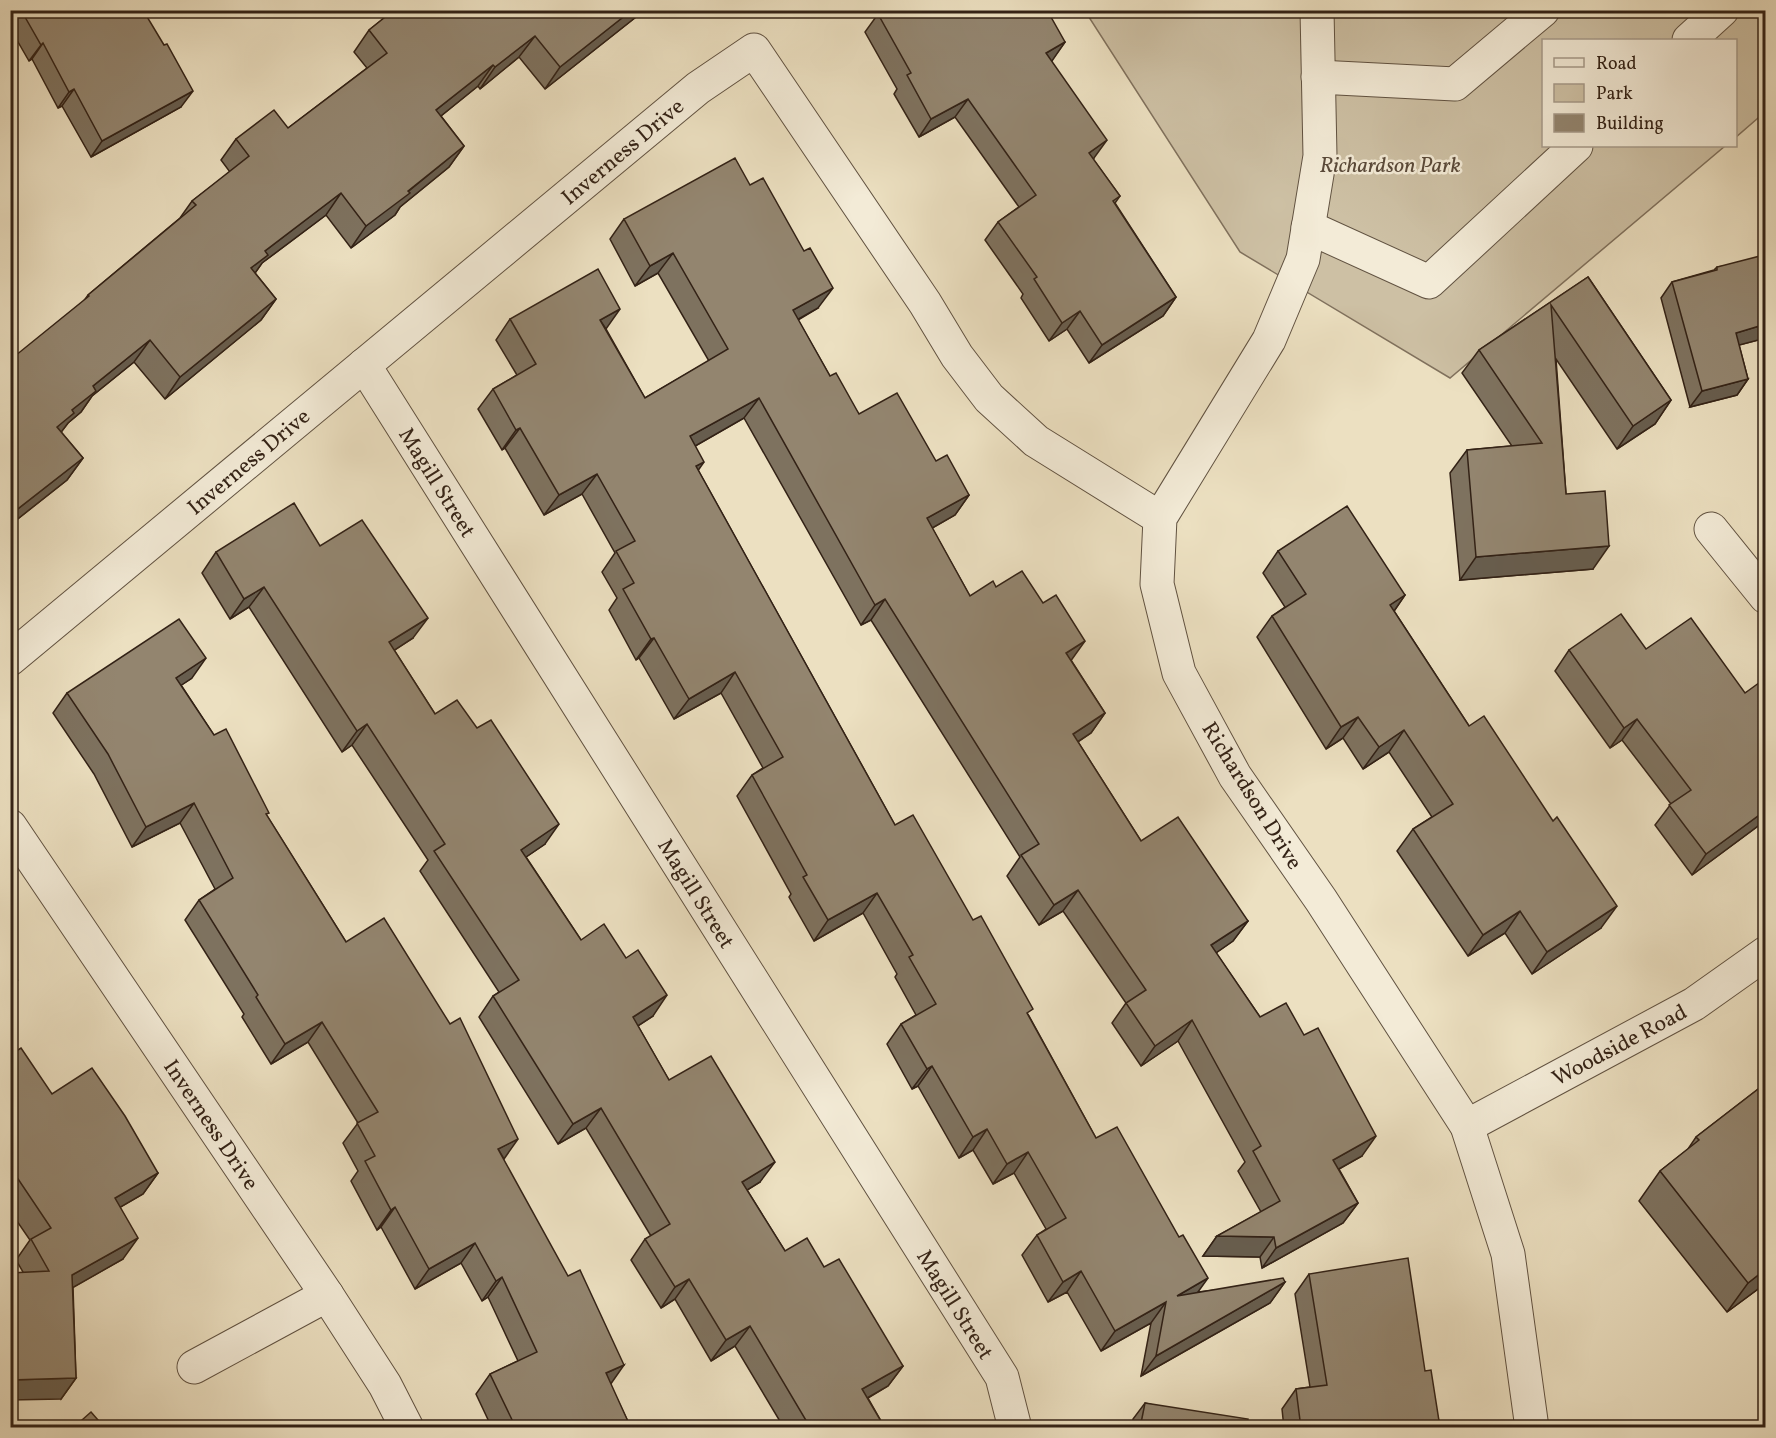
<svg xmlns="http://www.w3.org/2000/svg" width="1776" height="1438" viewBox="0 0 1776 1438" font-family="Vollkorn,serif">
  <style>
    .green { fill: #cdc0a4; stroke: #80715d; stroke-width: 1.5 }
    .lines { fill: none; stroke-linecap: round; stroke-linejoin: round }
    .minor-casing { stroke: #615241; stroke-width: 35 }
    .minor { stroke: #f3ebd7; stroke-width: 33 }
    .wall { fill: #7e725f; stroke: #332216; stroke-width: 1.5 }
    .shaded-wall { fill: #675d4e; stroke: #332216; stroke-width: 1.5 }
    .building { fill: #93856f; stroke: #332216; stroke-width: 1.5 }
    .labels { text-anchor: middle; stroke-width: 5; stroke-linejoin: round; paint-order: stroke }
    .street-label { font-size: 22px; fill: #332216; stroke: #f3ebd7 }
    .park-label { font-size: 22px; font-style: italic; fill: #5a4a3a; stroke: #f3ebd7 }
  </style>
  <rect width="100%" height="100%" fill="#ece0c1"/>
  <filter id="stains"><feTurbulence type="fractalNoise" baseFrequency=".00333" numOctaves="4"/><feColorMatrix values="0 0 0 0 .2 0 0 0 0 .09 0 0 0 0 .02 0 0 0 .5 -.17"/></filter>
  <radialGradient id="worn" r=".72"><stop offset=".6" stop-color="#630" stop-opacity="0"/><stop offset="1" stop-color="#630" stop-opacity=".3"/></radialGradient>
  <!-- green -->
  <path class="green" d="M 1085,11 L 1765,11 L 1765,112 L 1736,137 L 1736,40 L 1544,40 L 1544,146 L 1725,146 L 1450,378 L 1240,252 Z"/>
  <g class="lines">
    <defs>
      <g id="minor">
        <path d="M 1317,10 L 1320,156 L 1303,259 L 1269,340 L 1160,518 L 1157,584 L 1179,673 L 1235,776 L 1321,900 L 1467,1126 L 1508,1254 L 1532,1428"/>
        <path d="M 1689,40 L 1722,10"/>
        <path d="M 1318,77 L 1455,84 L 1543,10"/>
        <path d="M 1308,227 L 1429,282 L 1576,146"/>
        <path d="M 364,365 L 1002,1377 L 1015,1428"/>
        <path d="M 1711,529 L 1766,597"/>
        <path d="M 10,659 L 698,88 L 754,50 L 925,303 L 957,356 L 989,398 L 1036,441 L 1160,518"/>
        <path d="M 10,826 L 327,1295 L 385,1385 L 407,1428"/>
        <path d="M 1467,1126 L 1694,1004 L 1766,953"/>
        <path d="M 194,1367 L 327,1295"/>
      </g>
    </defs>
    <!-- minor casing -->
    <use href="#minor" class="minor-casing"/>
    <!-- minor -->
    <use href="#minor" class="minor"/>
  </g>
  <!-- wall -->
  <g class="wall">
    <path d="M 10,10 L 143,10 L 181,107 L 91,157 L 62,106 L 58,108 L 32,59 L 29,61 L 10,28 Z"/>
    <path d="M 394,10 L 643,10 L 641,13 L 545,89 L 519,57 L 480,89 L 478,86 L 441,116 L 464,146 L 449,167 L 400,207 L 395,215 L 351,248 L 326,215 L 262,263 L 255,273 L 276,299 L 261,320 L 165,399 L 134,362 L 92,396 L 81,412 L 68,423 L 61,432 L 83,458 L 67,480 L 10,525 L 83,302 L 88,295 L 180,218 L 192,201 L 230,172 L 221,160 L 236,139 L 288,128 L 367,68 L 354,52 L 369,30 Z"/>
    <path d="M 878,14 L 1013,16 L 1065,42 L 1051,61 L 1094,158 L 1093,159 L 1120,196 L 1115,203 L 1176,297 L 1163,316 L 1089,363 L 1067,329 L 1049,341 L 1021,298 L 1023,294 L 985,240 L 998,222 L 1019,207 L 955,117 L 919,137 L 894,94 L 897,89 L 865,32 Z"/>
    <path d="M 624,219 L 818,308 L 798,320 L 830,376 L 859,414 L 936,461 L 969,495 L 955,515 L 932,528 L 970,596 L 996,587 L 1071,660 L 1105,713 L 1091,733 L 1078,742 L 1141,841 L 1248,921 L 1233,941 L 1216,953 L 1260,1017 L 1362,1156 L 1339,1169 L 1358,1203 L 1343,1223 L 1262,1268 L 1260,1257 L 1203,1256 L 1217,1236 L 1261,1212 L 1238,1171 L 1245,1162 L 1178,1041 L 1141,1066 L 1112,1023 L 1126,1003 L 1063,911 L 1039,925 L 1007,876 L 1020,857 L 871,620 L 861,625 L 744,418 L 695,446 L 698,470 L 895,825 L 1029,1016 L 1096,1138 L 1198,1292 L 1285,1282 L 1270,1303 L 1141,1376 L 1151,1323 L 1101,1351 L 1067,1292 L 1048,1302 L 1022,1255 L 1037,1235 L 1046,1229 L 1014,1173 L 993,1184 L 973,1150 L 959,1158 L 918,1086 L 912,1089 L 887,1044 L 901,1024 L 916,1015 L 895,977 L 897,974 L 863,913 L 814,941 L 789,897 L 791,894 L 737,796 L 752,775 L 763,768 L 721,693 L 674,719 L 639,658 L 636,660 L 609,610 L 617,598 L 602,572 L 615,553 L 582,494 L 544,515 L 505,448 L 502,450 L 478,409 L 493,389 L 517,375 L 496,340 L 510,319 L 606,329 L 645,398 L 709,361 L 658,273 L 635,286 L 610,239 Z"/>
    <path d="M 1766,261 L 1766,338 L 1739,345 L 1748,379 L 1737,395 L 1690,407 L 1661,298 L 1672,282 L 1714,270 L 1717,267 Z"/>
    <path d="M 1588,277 L 1671,400 L 1655,424 L 1617,449 L 1556,359 L 1566,494 L 1593,569 L 1460,580 L 1450,473 L 1467,450 L 1512,446 L 1462,373 L 1479,350 Z"/>
    <path d="M 320,546 L 413,638 L 394,650 L 435,714 L 545,844 L 526,857 L 581,940 L 653,1016 L 638,1026 L 669,1080 L 760,1182 L 747,1190 L 785,1251 L 824,1267 L 903,1366 L 888,1386 L 868,1398 L 885,1428 L 784,1428 L 735,1346 L 711,1361 L 675,1299 L 661,1308 L 631,1260 L 645,1239 L 651,1236 L 586,1128 L 558,1144 L 479,1017 L 493,996 L 499,992 L 420,871 L 428,860 L 352,745 L 342,752 L 249,607 L 230,619 L 202,573 L 216,552 Z"/>
    <path d="M 1278,551 L 1405,595 L 1394,611 L 1601,928 L 1532,974 L 1505,933 L 1468,956 L 1397,851 L 1413,829 L 1432,817 L 1389,752 L 1363,769 L 1343,738 L 1326,749 L 1257,637 L 1272,616 L 1285,607 L 1263,573 Z"/>
    <path d="M 1646,649 L 1745,693 L 1766,684 L 1766,820 L 1692,875 L 1655,825 L 1671,804 L 1622,740 L 1610,748 L 1555,671 L 1569,650 Z"/>
    <path d="M 192,678 L 181,685 L 267,816 L 346,942 L 503,1159 L 631,1428 L 492,1428 L 476,1394 L 490,1374 L 518,1361 L 488,1297 L 482,1301 L 461,1263 L 415,1289 L 381,1227 L 377,1230 L 351,1181 L 358,1171 L 343,1143 L 358,1123 L 308,1042 L 271,1064 L 242,1017 L 244,1014 L 185,920 L 199,900 L 215,889 L 180,823 L 132,847 L 94,774 L 53,713 L 67,693 Z"/>
    <path d="M 10,1055 L 52,1094 L 158,1173 L 143,1194 L 120,1207 L 123,1259 L 73,1287 L 76,1378 L 61,1399 L 23,1272 L 16,1260 L 30,1240 L 10,1211 Z"/>
    <path d="M 1766,1083 L 1766,1283 L 1727,1312 L 1639,1201 L 1660,1171 L 1688,1149 L 1696,1137 Z"/>
    <path d="M 1309,1274 L 1425,1371 L 1439,1421 L 1434,1428 L 1284,1428 L 1282,1409 L 1296,1389 L 1310,1387 L 1295,1294 Z"/>
    <path d="M 1145,1403 L 1246,1428 L 1132,1428 L 1133,1419 Z"/>
  </g>
  <!-- shaded-wall -->
  <g class="shaded-wall">
    <path d="M 632,10 L 643,10 L 641,13 L 545,89 L 560,67 Z"/>
    <path d="M 535,36 L 519,57 L 480,89 L 495,67 Z"/>
    <path d="M 1065,42 L 1052,61 L 1033,71 L 1046,53 Z"/>
    <path d="M 43,43 L 32,59 L 29,61 L 41,45 Z"/>
    <path d="M 493,65 L 478,86 L 421,132 L 436,110 Z"/>
    <path d="M 74,89 L 62,106 L 58,108 L 69,92 Z"/>
    <path d="M 193,91 L 181,107 L 91,157 L 102,141 Z"/>
    <path d="M 968,99 L 955,117 L 919,137 L 931,119 Z"/>
    <path d="M 1107,140 L 1094,158 L 1076,171 L 1089,153 Z"/>
    <path d="M 464,146 L 449,167 L 400,207 L 395,215 L 351,248 L 366,226 Z"/>
    <path d="M 341,193 L 326,215 L 262,263 L 253,276 L 251,268 L 265,251 Z"/>
    <path d="M 673,253 L 658,273 L 635,286 L 650,266 Z"/>
    <path d="M 833,288 L 818,308 L 779,330 L 793,310 Z"/>
    <path d="M 1176,297 L 1163,316 L 1089,363 L 1102,345 Z"/>
    <path d="M 276,299 L 261,320 L 165,399 L 180,377 Z"/>
    <path d="M 620,309 L 606,329 L 600,320 Z"/>
    <path d="M 1080,311 L 1067,329 L 1049,341 L 1062,323 Z"/>
    <path d="M 1766,324 L 1766,338 L 1724,349 L 1736,333 Z"/>
    <path d="M 150,340 L 134,362 L 92,396 L 81,412 L 68,423 L 59,435 L 57,427 L 93,386 Z"/>
    <path d="M 1748,379 L 1737,395 L 1690,407 L 1702,391 Z"/>
    <path d="M 759,398 L 744,418 L 676,457 L 690,436 Z"/>
    <path d="M 1671,400 L 1655,424 L 1617,449 L 1633,426 Z"/>
    <path d="M 520,428 L 505,448 L 502,450 L 516,430 Z"/>
    <path d="M 83,458 L 67,480 L 10,525 L 10,515 Z"/>
    <path d="M 704,462 L 690,482 L 696,466 Z"/>
    <path d="M 597,474 L 582,494 L 544,515 L 559,495 Z"/>
    <path d="M 969,495 L 955,515 L 913,539 L 927,518 Z"/>
    <path d="M 1609,546 L 1593,569 L 1460,580 L 1476,557 Z"/>
    <path d="M 264,587 L 249,607 L 230,619 L 244,599 Z"/>
    <path d="M 1405,595 L 1390,617 L 1390,605 Z"/>
    <path d="M 885,599 L 871,620 L 861,625 L 875,605 Z"/>
    <path d="M 428,618 L 413,638 L 375,663 L 389,642 Z"/>
    <path d="M 654,638 L 639,658 L 636,660 L 651,639 Z"/>
    <path d="M 1085,641 L 1070,662 L 1066,653 Z"/>
    <path d="M 206,658 L 192,678 L 162,698 L 176,678 Z"/>
    <path d="M 735,672 L 721,693 L 674,719 L 689,699 Z"/>
    <path d="M 1105,713 L 1091,733 L 1059,754 L 1073,734 Z"/>
    <path d="M 1358,717 L 1343,738 L 1326,749 L 1341,727 Z"/>
    <path d="M 1637,719 L 1622,740 L 1610,748 L 1624,728 Z"/>
    <path d="M 367,724 L 352,745 L 342,752 L 357,731 Z"/>
    <path d="M 1404,730 L 1389,752 L 1363,769 L 1379,747 Z"/>
    <path d="M 194,803 L 180,823 L 132,847 L 146,827 Z"/>
    <path d="M 1766,810 L 1766,820 L 1692,875 L 1706,854 Z"/>
    <path d="M 559,824 L 545,844 L 507,870 L 521,850 Z"/>
    <path d="M 1078,890 L 1063,911 L 1039,925 L 1054,905 Z"/>
    <path d="M 877,893 L 863,913 L 814,941 L 828,920 Z"/>
    <path d="M 1617,906 L 1601,928 L 1532,974 L 1547,952 Z"/>
    <path d="M 1520,911 L 1505,933 L 1468,956 L 1483,935 Z"/>
    <path d="M 1248,921 L 1233,941 L 1197,966 L 1211,945 Z"/>
    <path d="M 17,981 L 10,991 L 10,983 Z"/>
    <path d="M 667,995 L 653,1016 L 619,1038 L 633,1017 Z"/>
    <path d="M 1192,1020 L 1178,1041 L 1141,1066 L 1155,1046 Z"/>
    <path d="M 322,1022 L 308,1042 L 271,1064 L 285,1044 Z"/>
    <path d="M 932,1066 L 918,1086 L 912,1089 L 927,1069 Z"/>
    <path d="M 601,1108 L 586,1128 L 558,1144 L 573,1124 Z"/>
    <path d="M 987,1129 L 973,1150 L 959,1158 L 973,1137 Z"/>
    <path d="M 1376,1136 L 1362,1156 L 1319,1180 L 1333,1160 Z"/>
    <path d="M 518,1139 L 504,1159 L 498,1149 Z"/>
    <path d="M 1028,1152 L 1014,1173 L 993,1184 L 1007,1164 Z"/>
    <path d="M 775,1162 L 760,1182 L 728,1202 L 742,1182 Z"/>
    <path d="M 158,1173 L 143,1194 L 100,1219 L 115,1198 Z"/>
    <path d="M 1358,1203 L 1343,1223 L 1262,1268 L 1276,1248 Z"/>
    <path d="M 395,1207 L 381,1227 L 377,1230 L 391,1210 Z"/>
    <path d="M 1217,1236 L 1274,1237 L 1260,1257 L 1203,1256 Z"/>
    <path d="M 138,1238 L 123,1259 L 58,1296 L 72,1275 Z"/>
    <path d="M 475,1243 L 461,1263 L 415,1289 L 429,1269 Z"/>
    <path d="M 1766,1269 L 1766,1283 L 1727,1312 L 1748,1283 Z"/>
    <path d="M 1081,1271 L 1067,1292 L 1048,1302 L 1063,1282 Z"/>
    <path d="M 502,1277 L 488,1297 L 482,1301 L 496,1281 Z"/>
    <path d="M 1208,1278 L 1193,1299 L 1177,1296 Z"/>
    <path d="M 689,1279 L 675,1299 L 661,1308 L 675,1287 Z"/>
    <path d="M 1285,1282 L 1270,1303 L 1141,1376 L 1156,1356 Z"/>
    <path d="M 1166,1302 L 1151,1323 L 1101,1351 L 1115,1331 Z"/>
    <path d="M 750,1326 L 735,1346 L 711,1361 L 726,1340 Z"/>
    <path d="M 624,1365 L 610,1385 L 606,1373 Z"/>
    <path d="M 903,1366 L 888,1386 L 848,1409 L 862,1389 Z"/>
    <path d="M 76,1378 L 61,1399 L 10,1400 L 10,1380 Z"/>
    <path d="M 1439,1421 L 1434,1428 L 1395,1428 Z"/>
  </g>
  <!-- building -->
  <g class="building">
    <path d="M 21,10 L 143,10 L 164,45 L 167,44 L 193,91 L 102,141 L 74,89 L 69,92 L 43,43 L 41,45 Z"/>
    <path d="M 394,10 L 632,10 L 560,67 L 535,36 L 495,67 L 493,65 L 436,110 L 464,146 L 408,191 L 410,193 L 366,226 L 341,193 L 265,251 L 268,255 L 251,268 L 276,299 L 180,377 L 150,340 L 93,386 L 96,391 L 72,410 L 74,413 L 57,427 L 83,458 L 10,515 L 10,360 L 89,296 L 88,295 L 196,205 L 192,201 L 249,156 L 236,139 L 274,110 L 288,128 L 387,53 L 369,30 Z"/>
    <path d="M 884,10 L 1009,10 L 1013,16 L 1023,10 L 1047,10 L 1065,42 L 1046,53 L 1107,140 L 1089,153 L 1120,196 L 1113,201 L 1176,297 L 1102,345 L 1080,311 L 1062,323 L 1034,279 L 1037,277 L 998,222 L 1036,195 L 968,99 L 931,119 L 907,75 L 911,73 L 878,14 Z"/>
    <path d="M 735,158 L 750,185 L 763,178 L 804,251 L 810,248 L 833,288 L 793,310 L 830,376 L 836,373 L 859,414 L 897,393 L 936,461 L 947,455 L 969,495 L 927,518 L 970,596 L 993,581 L 996,587 L 1022,571 L 1043,603 L 1056,595 L 1085,641 L 1066,653 L 1105,713 L 1073,734 L 1141,841 L 1178,817 L 1248,921 L 1211,945 L 1260,1017 L 1286,1003 L 1304,1035 L 1318,1028 L 1376,1136 L 1333,1160 L 1358,1203 L 1276,1248 L 1274,1237 L 1217,1236 L 1280,1201 L 1253,1151 L 1261,1146 L 1192,1020 L 1155,1046 L 1126,1003 L 1146,990 L 1078,890 L 1054,905 L 1021,855 L 1039,844 L 885,599 L 875,605 L 759,398 L 690,436 L 704,462 L 696,466 L 895,825 L 913,815 L 973,920 L 981,916 L 1033,1009 L 1027,1013 L 1096,1138 L 1117,1127 L 1179,1237 L 1183,1235 L 1208,1278 L 1177,1296 L 1283,1278 L 1285,1282 L 1156,1356 L 1166,1302 L 1115,1331 L 1081,1271 L 1063,1282 L 1037,1235 L 1066,1218 L 1028,1152 L 1007,1164 L 987,1129 L 973,1137 L 932,1066 L 927,1069 L 901,1024 L 936,1004 L 909,957 L 913,955 L 877,893 L 828,920 L 803,877 L 807,875 L 752,775 L 783,757 L 735,672 L 689,699 L 654,638 L 651,639 L 623,589 L 634,583 L 616,551 L 635,541 L 597,474 L 559,495 L 520,428 L 516,430 L 493,389 L 536,364 L 510,319 L 598,269 L 620,309 L 600,320 L 645,398 L 728,349 L 673,253 L 650,266 L 624,219 Z"/>
    <path d="M 1764,255 L 1766,261 L 1766,324 L 1736,333 L 1748,379 L 1702,391 L 1672,282 L 1717,270 L 1717,267 Z"/>
    <path d="M 1588,277 L 1671,400 L 1633,426 L 1551,305 L 1566,494 L 1605,491 L 1609,546 L 1476,557 L 1467,450 L 1542,443 L 1479,350 Z"/>
    <path d="M 294,503 L 320,546 L 362,520 L 428,618 L 389,642 L 435,714 L 457,700 L 477,728 L 491,720 L 559,824 L 521,850 L 581,940 L 604,924 L 626,958 L 638,950 L 667,995 L 633,1017 L 669,1080 L 711,1056 L 775,1162 L 742,1182 L 785,1251 L 807,1238 L 824,1267 L 839,1259 L 903,1366 L 862,1389 L 885,1428 L 798,1428 L 807,1422 L 750,1326 L 726,1340 L 689,1279 L 675,1287 L 645,1239 L 670,1224 L 601,1108 L 573,1124 L 493,996 L 519,980 L 434,851 L 445,844 L 367,724 L 357,731 L 264,587 L 244,599 L 216,552 Z"/>
    <path d="M 1347,506 L 1405,595 L 1390,605 L 1469,726 L 1484,716 L 1553,821 L 1557,817 L 1617,906 L 1547,952 L 1520,911 L 1483,935 L 1413,829 L 1453,804 L 1404,730 L 1379,747 L 1358,717 L 1341,727 L 1272,616 L 1306,594 L 1278,551 Z"/>
    <path d="M 1621,614 L 1646,649 L 1691,618 L 1745,693 L 1763,680 L 1766,684 L 1766,745 L 1762,748 L 1766,753 L 1766,810 L 1706,854 L 1669,805 L 1691,790 L 1637,719 L 1624,728 L 1569,650 Z"/>
    <path d="M 179,619 L 206,658 L 176,678 L 214,735 L 226,729 L 269,813 L 266,814 L 346,942 L 384,918 L 450,1024 L 460,1018 L 518,1139 L 498,1149 L 568,1276 L 580,1270 L 624,1365 L 606,1373 L 631,1428 L 516,1428 L 490,1374 L 537,1352 L 502,1277 L 496,1281 L 475,1243 L 429,1269 L 395,1207 L 391,1210 L 365,1161 L 375,1156 L 357,1123 L 378,1112 L 322,1022 L 285,1044 L 256,997 L 258,995 L 199,900 L 233,878 L 194,803 L 146,827 L 108,754 L 67,693 Z"/>
    <path d="M 10,956 L 17,981 L 10,983 Z"/>
    <path d="M 21,1048 L 52,1094 L 92,1068 L 125,1116 L 158,1173 L 115,1198 L 138,1238 L 72,1275 L 76,1378 L 10,1380 L 10,1273 L 49,1271 L 31,1239 L 51,1228 L 10,1167 L 10,1055 Z"/>
    <path d="M 1766,1083 L 1766,1269 L 1748,1283 L 1660,1171 L 1699,1140 L 1696,1137 Z"/>
    <path d="M 1408,1258 L 1425,1371 L 1431,1370 L 1439,1421 L 1395,1428 L 1301,1428 L 1296,1389 L 1327,1385 L 1309,1274 Z"/>
    <path d="M 1145,1403 L 1248,1419 L 1246,1428 L 1140,1428 Z"/>
    <path d="M 91,1412 L 105,1428 L 73,1428 Z"/>
  </g>
  <g class="labels">
    <!-- street labels -->
    <g class="street-label">
      <text transform="translate(622 151) rotate(-40)" y="8">Inverness Drive</text>
      <text transform="translate(248 461) rotate(-40)" y="8">Inverness Drive</text>
      <text transform="translate(438 482) rotate(58)" y="8">Magill Street</text>
      <text transform="translate(1253 795) rotate(58)" y="8">Richardson Drive</text>
      <text transform="translate(697 893) rotate(58)" y="8">Magill Street</text>
      <text transform="translate(1619 1044) rotate(-28)" y="8">Woodside Road</text>
      <text transform="translate(212 1124) rotate(56)" y="8">Inverness Drive</text>
      <text transform="translate(956 1304) rotate(58)" y="8">Magill Street</text>
    </g>
    <!-- park labels -->
    <g class="park-label">
      <text x="1390" y="172">Richardson Park</text>
    </g>
  </g>
  <!-- margin -->
  <rect width="1776" height="1438" fill="none" stroke="#ece0c1" stroke-width="36"/>
  <rect x="12" y="12" width="1752" height="1414" fill="none" stroke="#332216" stroke-width="3"/>
  <rect x="18" y="18" width="1740" height="1402" fill="none" stroke="#332216" stroke-width="1.5"/>
  <!-- legend -->
  <rect x="1542" y="39" width="195" height="108" fill="#f3ebd7" stroke="#a69b8a" stroke-width="1.5"/>
  <rect x="1554" y="58" width="30" height="9" fill="#f3ebd7" stroke="#a69b8a" stroke-width="1.5"/>
  <text x="1596" y="69" font-size="18" fill="#332216">Road</text>
  <rect x="1554" y="84" width="30" height="18" fill="#cdc0a4" stroke="#a69b8a" stroke-width="1.5"/>
  <text x="1596" y="99" font-size="18" fill="#332216">Park</text>
  <rect x="1554" y="114" width="30" height="18" fill="#93856f" stroke="#a69b8a" stroke-width="1.5"/>
  <text x="1596" y="129" font-size="18" fill="#332216">Building</text>
  <rect width="100%" height="100%" filter="url(#stains)"/>
  <rect width="100%" height="100%" fill="url(#worn)"/>
</svg>
